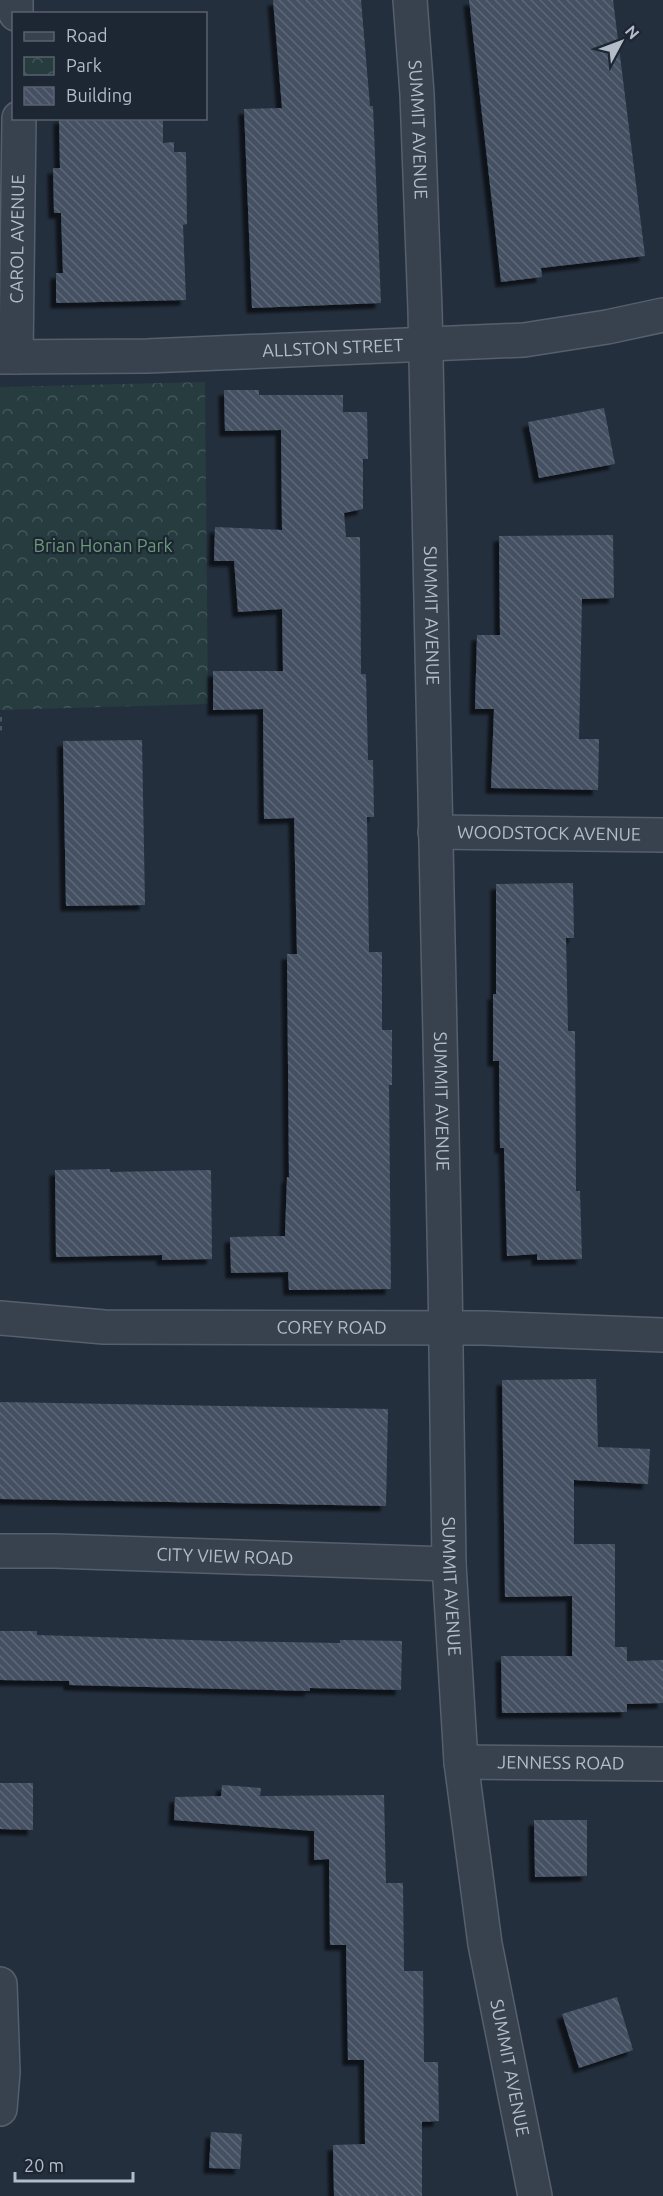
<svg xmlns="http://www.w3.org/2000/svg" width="663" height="2196" viewBox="0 0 663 2196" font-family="Ubuntu,sans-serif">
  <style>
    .park { fill: url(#park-crowns) }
    .building { fill: url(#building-back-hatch); filter: url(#shadow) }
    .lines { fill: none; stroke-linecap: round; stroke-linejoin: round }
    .minor-casing { stroke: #565f6c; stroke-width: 36 }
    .path { stroke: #44595c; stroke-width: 4; stroke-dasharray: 4.5 4.5; stroke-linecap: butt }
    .minor { stroke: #38414e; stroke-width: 33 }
    .labels { text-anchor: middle; stroke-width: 4.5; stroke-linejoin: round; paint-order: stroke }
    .street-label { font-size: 18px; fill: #b4bcc9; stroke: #1d2633 }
    .park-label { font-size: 18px; fill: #6b9a76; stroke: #1d2633 }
  </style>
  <defs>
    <pattern id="park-crowns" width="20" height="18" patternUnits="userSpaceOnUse" patternTransform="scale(1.5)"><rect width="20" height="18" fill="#263c3f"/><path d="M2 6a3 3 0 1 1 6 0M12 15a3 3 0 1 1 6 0" fill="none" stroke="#435659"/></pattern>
    <pattern id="building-back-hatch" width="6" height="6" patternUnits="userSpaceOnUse" patternTransform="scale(1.5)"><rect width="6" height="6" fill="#455162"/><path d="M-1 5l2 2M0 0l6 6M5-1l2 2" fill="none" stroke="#5d6877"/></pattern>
    <filter id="shadow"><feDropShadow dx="-5.5" dy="5.5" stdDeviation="1.5" flood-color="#0009"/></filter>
  </defs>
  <rect width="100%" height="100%" fill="#242f3e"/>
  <!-- park -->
  <path class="park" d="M 205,382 L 208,704 L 0,710 L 0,387 Z"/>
  <!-- building -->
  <g class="building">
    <path d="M 273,0 L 361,0 L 370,106 L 373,106 L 381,303 L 252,308 L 244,109 L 282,108 Z"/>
    <path d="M 469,0 L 613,0 L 645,256 L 541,268 L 542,277 L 501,282 Z"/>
    <path d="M 59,118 L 163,118 L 163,143 L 174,142 L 174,152 L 186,152 L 187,224 L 183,225 L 186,300 L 56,303 L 56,273 L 63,273 L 61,213 L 54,213 L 53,168 L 60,168 Z"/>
    <path d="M 224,390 L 259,390 L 259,395 L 343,395 L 343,412 L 367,412 L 368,459 L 363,459 L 363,509 L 344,513 L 346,537 L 360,537 L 361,674 L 366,674 L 368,760 L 373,760 L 374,817 L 367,817 L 369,952 L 382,952 L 382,1030 L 392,1030 L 392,1085 L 389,1085 L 391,1289 L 289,1290 L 288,1272 L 231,1273 L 230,1237 L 285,1236 L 287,1177 L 289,1177 L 287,954 L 297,954 L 294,818 L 264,819 L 263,709 L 213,710 L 213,671 L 283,671 L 282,609 L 238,612 L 234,561 L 214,561 L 215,527 L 282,530 L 281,430 L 225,431 Z"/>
    <path d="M 604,408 L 615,464 L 539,478 L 528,422 Z"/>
    <path d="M 613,535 L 614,598 L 582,599 L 579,739 L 599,739 L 598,790 L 491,788 L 494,709 L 475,709 L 477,635 L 500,635 L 499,536 Z"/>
    <path d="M 142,740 L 145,905 L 66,906 L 63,741 Z"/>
    <path d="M 573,883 L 574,938 L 566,938 L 568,1031 L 575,1031 L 576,1191 L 580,1191 L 582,1259 L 537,1260 L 537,1254 L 507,1256 L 504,1148 L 500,1148 L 499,1061 L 493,1061 L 493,994 L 496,994 L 496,884 Z"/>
    <path d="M 110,1169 L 110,1172 L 211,1170 L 212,1259 L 162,1260 L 162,1255 L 56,1257 L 55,1170 Z"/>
    <path d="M 596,1379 L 598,1447 L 650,1449 L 648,1484 L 574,1480 L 574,1544 L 615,1544 L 615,1647 L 627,1647 L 627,1661 L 663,1660 L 663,1703 L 627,1704 L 627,1712 L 502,1713 L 501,1656 L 572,1656 L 572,1596 L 505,1597 L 502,1380 Z"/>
    <path d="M 0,1402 L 388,1409 L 386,1506 L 0,1499 Z"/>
    <path d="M 0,1631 L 37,1631 L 37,1635 L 222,1641 L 340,1643 L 340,1640 L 402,1641 L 401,1690 L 310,1688 L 310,1691 L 69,1685 L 69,1681 L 0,1680 Z"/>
    <path d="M 0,1783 L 33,1783 L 33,1830 L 0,1829 Z"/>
    <path d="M 222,1785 L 261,1788 L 260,1796 L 384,1795 L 386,1883 L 403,1883 L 404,1971 L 423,1971 L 424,2062 L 438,2062 L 439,2121 L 422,2122 L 422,2196 L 334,2196 L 333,2145 L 365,2144 L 364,2060 L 348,2060 L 346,1945 L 330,1945 L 329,1859 L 314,1860 L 314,1831 L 174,1820 L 175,1797 L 221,1796 Z"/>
    <path d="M 534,1820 L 587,1820 L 587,1876 L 535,1877 Z"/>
    <path d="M 617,1997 L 633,2050 L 579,2068 L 562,2014 Z"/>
    <path d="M 211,2132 L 242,2134 L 240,2169 L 209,2168 Z"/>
  </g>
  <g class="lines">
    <defs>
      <g id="minor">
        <path d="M 16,0 L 16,14"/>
        <path id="s1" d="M 410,0 L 417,94 L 425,310 L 445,1278 L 449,1564 L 461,1762 L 485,1944 L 535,2196"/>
        <path id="s2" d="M 0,357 L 147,356 L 524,340 L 607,327 L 663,315"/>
        <path id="s3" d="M 16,357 L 19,118"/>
        <path id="s4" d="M 435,832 L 663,835"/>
        <path id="s5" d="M 0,1318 L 104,1327 L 484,1328 L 663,1335"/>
        <path id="s6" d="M 0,1551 L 55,1551 L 449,1564"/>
        <path id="s7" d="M 461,1762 L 663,1764"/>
        <path d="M 0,1984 L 3,2072 L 0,2109"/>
      </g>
    </defs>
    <!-- minor casing -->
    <use href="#minor" class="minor-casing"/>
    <!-- path -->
    <path class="path" d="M 0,717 L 0,732"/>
    <!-- minor -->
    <use href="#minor" class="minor"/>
  </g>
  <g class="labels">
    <!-- street labels -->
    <g class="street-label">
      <text dy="6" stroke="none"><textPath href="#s1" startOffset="130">SUMMIT AVENUE</textPath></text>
      <text dy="6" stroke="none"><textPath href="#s3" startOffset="118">CAROL AVENUE</textPath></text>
      <text dy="6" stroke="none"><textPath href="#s2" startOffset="333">ALLSTON STREET</textPath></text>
      <text dy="6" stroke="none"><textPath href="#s1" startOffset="616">SUMMIT AVENUE</textPath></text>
      <text dy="6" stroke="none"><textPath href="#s4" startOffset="114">WOODSTOCK AVENUE</textPath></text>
      <text dy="6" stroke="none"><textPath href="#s1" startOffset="1102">SUMMIT AVENUE</textPath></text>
      <text dy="6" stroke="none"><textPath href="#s5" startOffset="332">COREY ROAD</textPath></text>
      <text dy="6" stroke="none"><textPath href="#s6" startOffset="225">CITY VIEW ROAD</textPath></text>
      <text dy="6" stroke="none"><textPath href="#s1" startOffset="1587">SUMMIT AVENUE</textPath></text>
      <text dy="6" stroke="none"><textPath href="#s7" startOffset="100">JENNESS ROAD</textPath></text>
      <text dy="6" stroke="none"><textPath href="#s1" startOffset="2073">SUMMIT AVENUE</textPath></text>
    </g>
    <!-- park labels -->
    <g class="park-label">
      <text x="103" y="552">Brian Honan Park</text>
    </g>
  </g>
  <!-- legend -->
  <rect x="12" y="12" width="195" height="108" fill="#1d2633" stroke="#59626f" stroke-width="1.5"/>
  <rect x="24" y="32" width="30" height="9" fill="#38414e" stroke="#59626f" stroke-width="1.5"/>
  <text x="66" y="42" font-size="18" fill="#b4bcc9">Road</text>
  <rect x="24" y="57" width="30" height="18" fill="url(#park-crowns)" stroke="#59626f" stroke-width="1.5"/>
  <text x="66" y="72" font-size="18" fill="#b4bcc9">Park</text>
  <rect x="24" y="87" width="30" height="18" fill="url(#building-back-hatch)" stroke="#59626f" stroke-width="1.5"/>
  <text x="66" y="102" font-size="18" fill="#b4bcc9">Building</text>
  <!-- north arrow -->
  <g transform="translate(621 42) rotate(49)" stroke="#1d2633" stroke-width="4.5" paint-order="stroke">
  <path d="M0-4.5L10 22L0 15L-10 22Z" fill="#b4bcc9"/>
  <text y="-9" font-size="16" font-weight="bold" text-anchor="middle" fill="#b4bcc9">N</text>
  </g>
  <!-- scale -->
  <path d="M15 2172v9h118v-9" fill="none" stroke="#b4bcc9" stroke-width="3"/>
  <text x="24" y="2172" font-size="18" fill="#b4bcc9" stroke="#1d2633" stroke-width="4.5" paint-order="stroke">20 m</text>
</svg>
